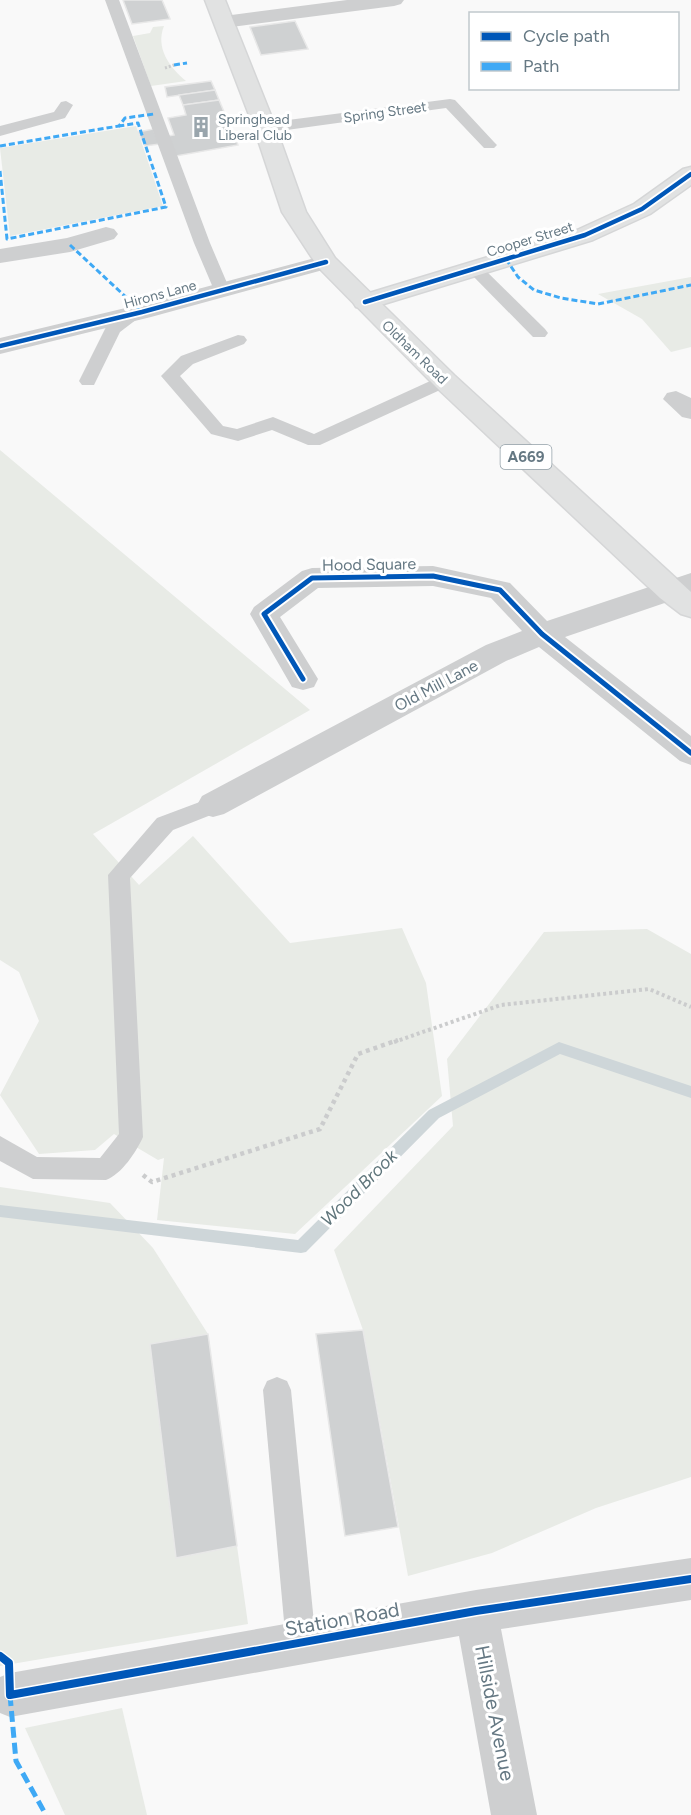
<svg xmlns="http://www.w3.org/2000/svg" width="691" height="1815" viewBox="0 0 691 1815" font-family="Figtree,sans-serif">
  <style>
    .green { fill: #e8ebe6 }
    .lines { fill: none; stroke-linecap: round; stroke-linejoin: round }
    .stream { fill: #ced6d9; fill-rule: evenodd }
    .building { fill: #cfd1d2; stroke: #e8e8e8; stroke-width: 1.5 }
    .secondary-casing { stroke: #d5d6d7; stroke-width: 3 }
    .primary-casing { stroke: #d5d6d7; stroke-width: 3 }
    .path-far2 { stroke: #cbcccd; stroke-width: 3; stroke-dasharray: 2 2; stroke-linecap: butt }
    .path-far1 { stroke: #cbcccd; stroke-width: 4; stroke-dasharray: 3 3; stroke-linecap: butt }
    .path { stroke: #cbcccd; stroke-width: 4.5; stroke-dasharray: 4 4; stroke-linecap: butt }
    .lane { fill: #cecfd0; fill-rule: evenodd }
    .street { fill: #cecfd0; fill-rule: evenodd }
    .secondary { fill: #e1e2e2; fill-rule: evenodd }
    .primary { fill: #e1e2e2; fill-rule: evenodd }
    .quiet-far1 { stroke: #3fa9f5; stroke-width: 3; stroke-dasharray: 6 3; stroke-linecap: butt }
    .quiet { stroke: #3fa9f5; stroke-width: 5; stroke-dasharray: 11 5; stroke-linecap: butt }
    .cycleway-far2-casing { stroke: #fff; stroke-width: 8 }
    .cycleway-far1-casing { stroke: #fff; stroke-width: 9 }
    .cycleway-casing { stroke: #fff; stroke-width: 11 }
    .cycleway-far2 { stroke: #0057b8; stroke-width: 4.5 }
    .cycleway-far1 { stroke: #0057b8; stroke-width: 5 }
    .cycleway { stroke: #0057b8; stroke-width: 8 }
    .labels { text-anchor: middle; stroke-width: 6; stroke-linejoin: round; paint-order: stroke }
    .far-street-label { font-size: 14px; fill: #657883; stroke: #fff }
    .far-poi-label { font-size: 14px; fill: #657883; stroke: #fff; text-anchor: start }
    .shield { fill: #fff; stroke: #93a0a8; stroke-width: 1.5 }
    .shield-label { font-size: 15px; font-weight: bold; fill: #657883 }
    .street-label { font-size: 16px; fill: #657883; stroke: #fff }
    .water-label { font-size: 18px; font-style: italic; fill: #60767c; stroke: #fff }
    .near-street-label { font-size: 20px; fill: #657883; stroke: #fff }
  </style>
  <rect width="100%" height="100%" fill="#f9f9f9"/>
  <!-- green -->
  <g class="green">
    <path d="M 164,26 C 155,48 170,68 186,81 L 151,86 L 133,36 L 150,33 L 153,27 Z"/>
    <path d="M 136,126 L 163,206 L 10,236 L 0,148 Z"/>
    <path d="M 691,277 L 691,347 L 671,352 L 642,319 L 598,294 Z"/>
    <path d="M 0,450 L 310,710 L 93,834 L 139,885 L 193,836 L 290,943 L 402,928 L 426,983 L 442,1096 L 295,1234 L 157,1220 L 164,1158 L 158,1160 L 114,1134 L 95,1150 L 39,1154 L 0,1095 L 39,1021 L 19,972 L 0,960 Z"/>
    <path d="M 647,929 L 691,954 L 691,1477 L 596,1508 L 492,1553 L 408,1576 L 363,1330 L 334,1250 L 453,1126 L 447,1059 L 544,932 Z"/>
    <path d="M 0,1187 L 110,1203 L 153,1248 L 208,1334 L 150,1344 L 176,1557 L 237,1546 L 248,1624 L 0,1666 Z"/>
    <path d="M 122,1708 L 147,1815 L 65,1815 L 25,1728 Z"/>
  </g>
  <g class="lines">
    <!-- stream -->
    <path class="stream" d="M 559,1042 L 691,1086 L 691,1098 L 560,1054 L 439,1118 L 306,1252 L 301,1253 L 0,1217 L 0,1205 L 298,1240 L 429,1110 Z"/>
  </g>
  <!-- building -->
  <g class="building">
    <path d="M 123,0 L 162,0 L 170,19 L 132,24 Z"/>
    <path d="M 295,21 L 308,49 L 261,55 L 250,27 Z"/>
    <path d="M 211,81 L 215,90 L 167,97 L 165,87 Z"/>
    <path d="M 215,90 L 219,100 L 183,105 L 179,95 Z"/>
    <path d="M 219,100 L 238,145 L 176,156 L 168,136 L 174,135 L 168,118 L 186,115 L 183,105 Z"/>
    <path d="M 153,129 L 160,144 L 145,146 L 138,132 Z"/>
    <path d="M 363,1330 L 398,1527 L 345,1536 L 316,1334 Z"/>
    <path d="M 208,1334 L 237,1546 L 176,1558 L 150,1344 Z"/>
  </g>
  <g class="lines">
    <defs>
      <path id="secondary" d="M 691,167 L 691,185 L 650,214 L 593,240 L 374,307 L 365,309 L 356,307 L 353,302 L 356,297 L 577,230 L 634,204 L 683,169 Z"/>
      <path id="primary" d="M 205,0 L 225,0 L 276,128 L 306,212 L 335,258 L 454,375 L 691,592 L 691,617 L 681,614 L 660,598 L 436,387 L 318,267 L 282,212 L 254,128 Z"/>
    </defs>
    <!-- secondary casing -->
    <use href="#secondary" class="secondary-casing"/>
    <!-- primary casing -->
    <use href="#primary" class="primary-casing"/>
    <!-- path-far2 -->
    <path class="path-far2" d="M 165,68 L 174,65"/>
    <!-- path-far1 -->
    <path class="path-far1" d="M 394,1042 L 501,1005 L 649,989 L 691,1007"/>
    <!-- path -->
    <path class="path" d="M 143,1175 L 152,1182 L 320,1129 L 358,1054 L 398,1040"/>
    <!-- lane -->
    <g class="lane">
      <path d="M 105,0 L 119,0 L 210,243 L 230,290 L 228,294 L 216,294 L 214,290 L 194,243 Z"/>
      <path d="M 450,99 L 455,100 L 494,142 L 497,145 L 494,148 L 484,148 L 446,108 L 265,133 L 257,128 L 265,123 Z"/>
      <path d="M 66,101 L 73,105 L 65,118 L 0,136 L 0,126 L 54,112 L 61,102 Z"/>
      <path d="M 475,264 L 481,266 L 545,329 L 548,333 L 545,337 L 533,337 L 469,272 L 467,269 L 469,266 Z"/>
      <path d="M 137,308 L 143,309 L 145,313 L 120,332 L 94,385 L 82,385 L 79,381 L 107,325 Z"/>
      <path d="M 238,335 L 244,336 L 247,340 L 244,344 L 193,364 L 180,376 L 223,426 L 237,429 L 273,417 L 314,434 L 439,377 L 451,377 L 454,381 L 451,385 L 320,445 L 308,445 L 272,430 L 238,441 L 211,434 L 161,376 L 181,356 Z"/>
      <path d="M 213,797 L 221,799 L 224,805 L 221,811 L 173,830 L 130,878 L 143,1137 C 136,1152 122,1174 106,1180 L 33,1179 L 0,1161 L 0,1136 L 37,1157 L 100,1158 L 119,1134 L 108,875 L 157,818 Z"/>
      <path d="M 277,1377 L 287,1381 L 291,1390 L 316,1643 L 311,1653 L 301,1658 L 291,1653 L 286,1643 L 263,1390 L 267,1381 Z"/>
    </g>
    <!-- street -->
    <g class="street">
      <path d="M 347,0 L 404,0 L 401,4 L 394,6 L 224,28 L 217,26 L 214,22 L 217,18 L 224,16 Z"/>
      <path d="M 106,227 L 114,229 L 118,234 L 114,239 L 70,252 L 0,263 L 0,249 L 67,238 Z"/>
      <path d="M 326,255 L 334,257 L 338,262 L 334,267 L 151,317 L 0,354 L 0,338 L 138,305 Z"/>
      <path d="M 676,391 L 691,398 L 691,419 L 682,417 L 663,399 L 667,393 Z"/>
      <path d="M 433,566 L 510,583 L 547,621 L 691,573 L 691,594 L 565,637 L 691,736 L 691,765 L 680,761 L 539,647 L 506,661 L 224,814 L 213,817 L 202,814 L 197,805 L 202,796 L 486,645 L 522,631 L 491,598 L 433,586 L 318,588 L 280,617 L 318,679 L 314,687 L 303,690 L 292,687 L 250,614 L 254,607 L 302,571 L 312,568 Z"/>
      <path d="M 691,1558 L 691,1600 L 501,1629 L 537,1815 L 491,1815 L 459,1636 L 10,1717 L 0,1713 L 0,1677 L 10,1673 L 476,1590 Z"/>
    </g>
    <!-- secondary -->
    <use href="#secondary" class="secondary"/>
    <!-- primary -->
    <use href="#primary" class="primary"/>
    <!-- quiet-far1 -->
    <g class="quiet-far1">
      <path d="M 174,65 L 187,63"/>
      <path d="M 0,146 L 119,126 L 125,118 L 154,114"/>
      <path d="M 0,171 L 7,239 L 166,207 L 138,123 L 119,126"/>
      <path d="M 70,245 L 142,312"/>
      <path d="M 506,259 L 518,277 L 534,290 L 561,298 L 598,304 L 691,285"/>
    </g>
    <!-- quiet -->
    <path class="quiet" d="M 10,1695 L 16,1761 L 46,1815"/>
    <defs>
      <g id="cycleway-far2">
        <path d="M 365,302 L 585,235 L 642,209 L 691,174"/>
        <path d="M 0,346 L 142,312 L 326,262"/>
      </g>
      <path id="cycleway-far1" d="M 303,679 L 264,614 L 312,578 L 433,576 L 500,590 L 542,634 L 691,753"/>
      <path id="cycleway" d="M 0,1656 L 9,1663 L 10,1695 L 476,1611 L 691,1579"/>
    </defs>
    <!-- cycleway-far2 casing -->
    <use href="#cycleway-far2" class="cycleway-far2-casing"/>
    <!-- cycleway-far1 casing -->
    <use href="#cycleway-far1" class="cycleway-far1-casing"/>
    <!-- cycleway casing -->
    <use href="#cycleway" class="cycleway-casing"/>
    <!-- cycleway-far2 -->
    <use href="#cycleway-far2" class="cycleway-far2"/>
    <!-- cycleway-far1 -->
    <use href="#cycleway-far1" class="cycleway-far1"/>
    <!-- cycleway -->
    <use href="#cycleway" class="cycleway"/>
  </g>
  <!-- icons -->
  <defs>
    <symbol id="building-bare" viewBox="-9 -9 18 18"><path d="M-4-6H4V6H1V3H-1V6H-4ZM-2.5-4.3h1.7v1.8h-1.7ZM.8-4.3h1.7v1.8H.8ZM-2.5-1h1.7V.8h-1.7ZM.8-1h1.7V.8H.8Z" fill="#99a5ac" stroke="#fff" stroke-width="2.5" paint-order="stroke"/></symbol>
  </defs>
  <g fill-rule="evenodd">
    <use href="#building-bare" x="186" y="112" width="30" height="30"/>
  </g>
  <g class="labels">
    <!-- far-street labels -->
    <g class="far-street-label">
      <text transform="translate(385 112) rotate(-8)" y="5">Spring Street</text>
      <text transform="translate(530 239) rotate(-17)" y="5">Cooper Street</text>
      <text transform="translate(160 294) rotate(-15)" y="5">Hirons Lane</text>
      <text transform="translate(415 352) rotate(44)" y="5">Oldham Road</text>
    </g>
    <!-- far-poi labels -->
    <g class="far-poi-label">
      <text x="218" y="124">Springhead<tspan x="218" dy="16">Liberal Club</tspan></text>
    </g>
    <!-- shield labels -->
    <rect class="shield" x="500.5" y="445" width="51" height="24" rx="4.5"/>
    <g class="shield-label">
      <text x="526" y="462">A669</text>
    </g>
    <!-- street labels -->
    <g class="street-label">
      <text transform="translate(369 564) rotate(-1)" y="6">Hood Square</text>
      <text transform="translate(436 685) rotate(-28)" y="6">Old Mill Lane</text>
    </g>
    <!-- water labels -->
    <g class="water-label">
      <text transform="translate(359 1188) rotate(-45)" y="6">Wood Brook</text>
    </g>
    <!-- near-street labels -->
    <g class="near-street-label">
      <text transform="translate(342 1619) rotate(-10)" y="7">Station Road</text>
      <text transform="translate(495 1713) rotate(79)" y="7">Hillside Avenue</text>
    </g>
  </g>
  <!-- legend -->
  <rect x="469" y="12" width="210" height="78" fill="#ffffff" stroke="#c1c9cd" stroke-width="1.5"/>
  <rect x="481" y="32" width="30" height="9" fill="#0057b8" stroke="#c1c9cd" stroke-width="1.5"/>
  <text x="523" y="42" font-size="18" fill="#657883">Cycle path</text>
  <rect x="481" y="62" width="30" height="9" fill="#3fa9f5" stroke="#c1c9cd" stroke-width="1.5"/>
  <text x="523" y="72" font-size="18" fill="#657883">Path</text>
</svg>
